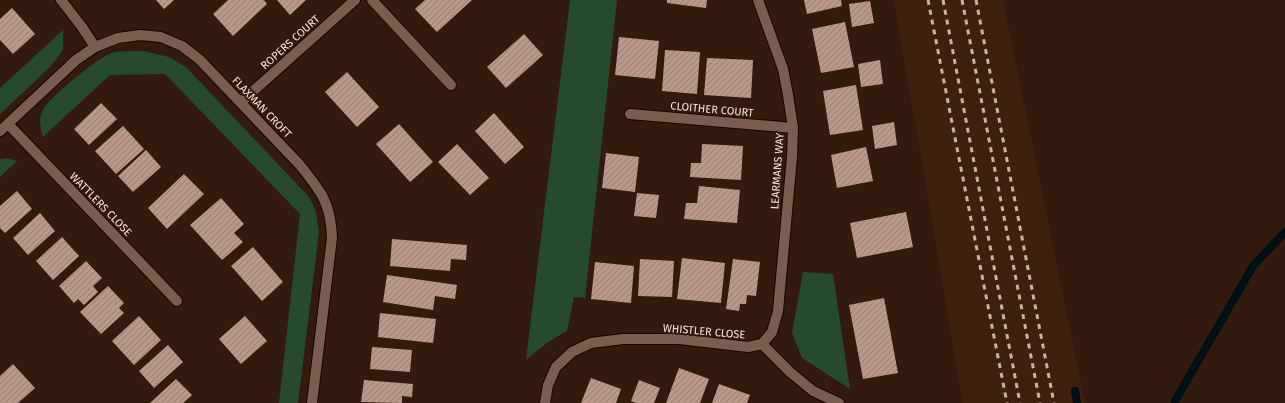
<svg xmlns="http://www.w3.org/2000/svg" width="1285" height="403" viewBox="0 0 1285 403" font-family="'Fira Sans',sans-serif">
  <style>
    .built { fill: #3e200f }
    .grass { fill: #254a2c }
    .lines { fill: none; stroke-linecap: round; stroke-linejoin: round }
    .stream { stroke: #000f11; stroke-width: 8 }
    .building { fill: url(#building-hatch) }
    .street-casing { stroke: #190400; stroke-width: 12 }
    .street { stroke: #795d4e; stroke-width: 10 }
    .rail { stroke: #c6b3aa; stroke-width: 3; stroke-dasharray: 5 5; stroke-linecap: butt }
    .labels { text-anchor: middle; stroke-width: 4; stroke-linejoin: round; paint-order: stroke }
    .street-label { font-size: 11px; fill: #f4e3db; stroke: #321a0e }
  </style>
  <defs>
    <pattern id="building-hatch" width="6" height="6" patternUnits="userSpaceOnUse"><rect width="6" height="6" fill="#b89889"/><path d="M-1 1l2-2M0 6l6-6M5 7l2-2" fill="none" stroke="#977f74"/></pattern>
  </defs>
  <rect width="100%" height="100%" fill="#321a0e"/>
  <!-- built -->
  <path class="built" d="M 894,0 L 1003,0 L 1085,403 L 963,403 Z"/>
  <!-- grass -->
  <g class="grass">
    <path d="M 570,0 L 617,0 L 585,298 L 574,297 L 567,331 L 548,342 L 526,360 Z"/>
    <path d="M 63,30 L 63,50 L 50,67 L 0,114 L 0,88 Z"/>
    <path d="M 143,51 L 169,57 L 186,67 L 310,198 L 316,212 L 319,232 L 298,403 L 279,403 L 300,214 L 165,74 L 110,75 L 43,137 C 41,129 38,120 42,112 C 47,99 98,57 112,53 C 121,50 134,52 143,51 Z"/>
    <path d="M 6,158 L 17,161 L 0,177 L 0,159 Z"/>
    <path d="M 803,272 L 833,274 L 850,389 L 802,358 L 792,333 Z"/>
  </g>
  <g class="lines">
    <!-- stream -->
    <g class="stream">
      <path d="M 1075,391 L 1077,403"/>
      <path d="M 1175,401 L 1253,266 L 1285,232"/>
    </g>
  </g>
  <!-- building -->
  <g class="building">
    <path d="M 156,0 L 174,0 L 164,9 Z"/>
    <path d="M 228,0 L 264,0 L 267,4 L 233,36 L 213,14 Z"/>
    <path d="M 277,0 L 306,0 L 290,15 Z"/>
    <path d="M 425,0 L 472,0 L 437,32 L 415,9 Z"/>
    <path d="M 667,0 L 707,0 L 706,8 L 667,3 Z"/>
    <path d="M 804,0 L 841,0 L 842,6 L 807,14 Z"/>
    <path d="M 870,1 L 874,23 L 852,27 L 849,4 Z"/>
    <path d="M 12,8 L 35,34 L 13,54 L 0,40 L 0,19 Z"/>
    <path d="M 845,22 L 854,67 L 821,73 L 812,29 Z"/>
    <path d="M 524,34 L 543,55 L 506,88 L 487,67 Z"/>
    <path d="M 619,37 L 659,41 L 655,79 L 615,75 Z"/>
    <path d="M 665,50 L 700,52 L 697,94 L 662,91 Z"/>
    <path d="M 707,58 L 753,60 L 751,98 L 704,95 Z"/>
    <path d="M 880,60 L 883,84 L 861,87 L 858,64 Z"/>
    <path d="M 347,72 L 379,107 L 357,127 L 325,92 Z"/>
    <path d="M 856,85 L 863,130 L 830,135 L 823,91 Z"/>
    <path d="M 101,103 L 117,119 L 89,145 L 74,129 Z"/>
    <path d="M 494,113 L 524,147 L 505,164 L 475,131 Z"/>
    <path d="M 894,122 L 897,145 L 875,149 L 872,126 Z"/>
    <path d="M 399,124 L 433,162 L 410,182 L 376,144 Z"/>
    <path d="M 123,126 L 144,149 L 116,174 L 95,151 Z"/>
    <path d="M 457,144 L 489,178 L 470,195 L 438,162 Z"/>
    <path d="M 702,144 L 743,146 L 741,180 L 690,177 L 691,163 L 701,163 Z"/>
    <path d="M 866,147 L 873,181 L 837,188 L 831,155 Z"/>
    <path d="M 146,150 L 161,167 L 133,192 L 118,176 Z"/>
    <path d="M 606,153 L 639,157 L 635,192 L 602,188 Z"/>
    <path d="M 184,174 L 204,194 L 167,229 L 148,208 Z"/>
    <path d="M 699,186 L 740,190 L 737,223 L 684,219 L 686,203 L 697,203 Z"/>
    <path d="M 17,191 L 32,209 L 5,233 L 0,228 L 0,206 Z"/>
    <path d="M 637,193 L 659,195 L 656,218 L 634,216 Z"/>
    <path d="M 221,198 L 244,224 L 234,233 L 243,242 L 222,260 L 190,225 Z"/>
    <path d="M 906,212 L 913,247 L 857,258 L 850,223 Z"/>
    <path d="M 40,213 L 55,231 L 28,255 L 13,238 Z"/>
    <path d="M 62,237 L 79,256 L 53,280 L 36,261 Z"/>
    <path d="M 392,239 L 467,245 L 466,260 L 451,259 L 450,271 L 390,266 Z"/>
    <path d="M 253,247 L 283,282 L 262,301 L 231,266 Z"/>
    <path d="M 682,258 L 725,263 L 721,303 L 677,299 Z"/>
    <path d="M 640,259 L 674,261 L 672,297 L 638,296 Z"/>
    <path d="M 733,259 L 760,262 L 756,296 L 747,295 L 746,304 L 740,304 L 739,311 L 726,309 Z"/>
    <path d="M 86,261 L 102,278 L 93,286 L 98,292 L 84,305 L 78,299 L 74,303 L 59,286 Z"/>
    <path d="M 595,262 L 634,266 L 631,303 L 591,299 Z"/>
    <path d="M 387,275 L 457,285 L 455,299 L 435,296 L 433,310 L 383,302 Z"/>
    <path d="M 108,286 L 124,303 L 119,308 L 124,313 L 101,334 L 80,312 Z"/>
    <path d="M 884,298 L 898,373 L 863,379 L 849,305 Z"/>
    <path d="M 380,313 L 436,319 L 433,343 L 378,337 Z"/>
    <path d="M 139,316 L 161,340 L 134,365 L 112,341 Z"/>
    <path d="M 245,316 L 267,341 L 241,364 L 219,339 Z"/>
    <path d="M 168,345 L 183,362 L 154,388 L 139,371 Z"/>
    <path d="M 372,347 L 412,350 L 410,372 L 370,369 Z"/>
    <path d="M 13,364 L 35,388 L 18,403 L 0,403 L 0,376 Z"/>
    <path d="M 679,368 L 709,379 L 700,403 L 666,403 Z"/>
    <path d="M 591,378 L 621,389 L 616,403 L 581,403 Z"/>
    <path d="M 176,379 L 192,395 L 183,403 L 150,403 Z"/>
    <path d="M 364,380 L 413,384 L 412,397 L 402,396 L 402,403 L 361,402 Z"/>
    <path d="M 639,380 L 660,388 L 654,403 L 636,403 L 631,401 Z"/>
    <path d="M 719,384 L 750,395 L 747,403 L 712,403 Z"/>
  </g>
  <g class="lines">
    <defs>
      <g id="street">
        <path d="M 61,0 L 82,27 L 95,47"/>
        <path d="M 372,0 L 451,85"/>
        <path d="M 758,0 L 783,69 L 788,95 L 793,128 L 792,157 L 778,311 L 772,332 L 762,344"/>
        <path d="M 241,102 L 355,0"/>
        <path d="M 630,114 L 793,128"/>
        <path d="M 8,124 L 177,301"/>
        <path d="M 0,131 L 76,60 L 95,47 L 118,38 L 140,35 L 161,37 L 182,46 L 199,59 L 299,164 C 321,191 331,203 332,238 L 312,403"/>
        <path d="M 762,344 L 790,372 L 813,391 L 839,403"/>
        <path d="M 545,403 L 548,385 L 556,367 L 572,352 L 591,343 L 623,339 L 679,339 L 748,347 L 762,344"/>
      </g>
    </defs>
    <!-- street casing -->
    <use href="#street" class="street-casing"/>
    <!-- street -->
    <use href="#street" class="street"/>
    <!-- rail -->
    <g class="rail">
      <path d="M 928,0 L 1007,403"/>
      <path d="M 943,0 L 1020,403"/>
      <path d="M 962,0 L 1040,403"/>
      <path d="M 976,0 L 1054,403"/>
    </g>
  </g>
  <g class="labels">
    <!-- street labels -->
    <g class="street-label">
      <text transform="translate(290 42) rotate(-42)" y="4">ROPERS COURT</text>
      <text transform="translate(262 107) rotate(46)" y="4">FLAXMAN CROFT</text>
      <text transform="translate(712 109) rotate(5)" y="4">CLOITHER COURT</text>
      <text transform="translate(777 171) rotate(-86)" y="4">LEARMANS WAY</text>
      <text transform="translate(101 204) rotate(46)" y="4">WATTLERS CLOSE</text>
      <text transform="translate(704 331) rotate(5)" y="4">WHISTLER CLOSE</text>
    </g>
  </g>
</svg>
